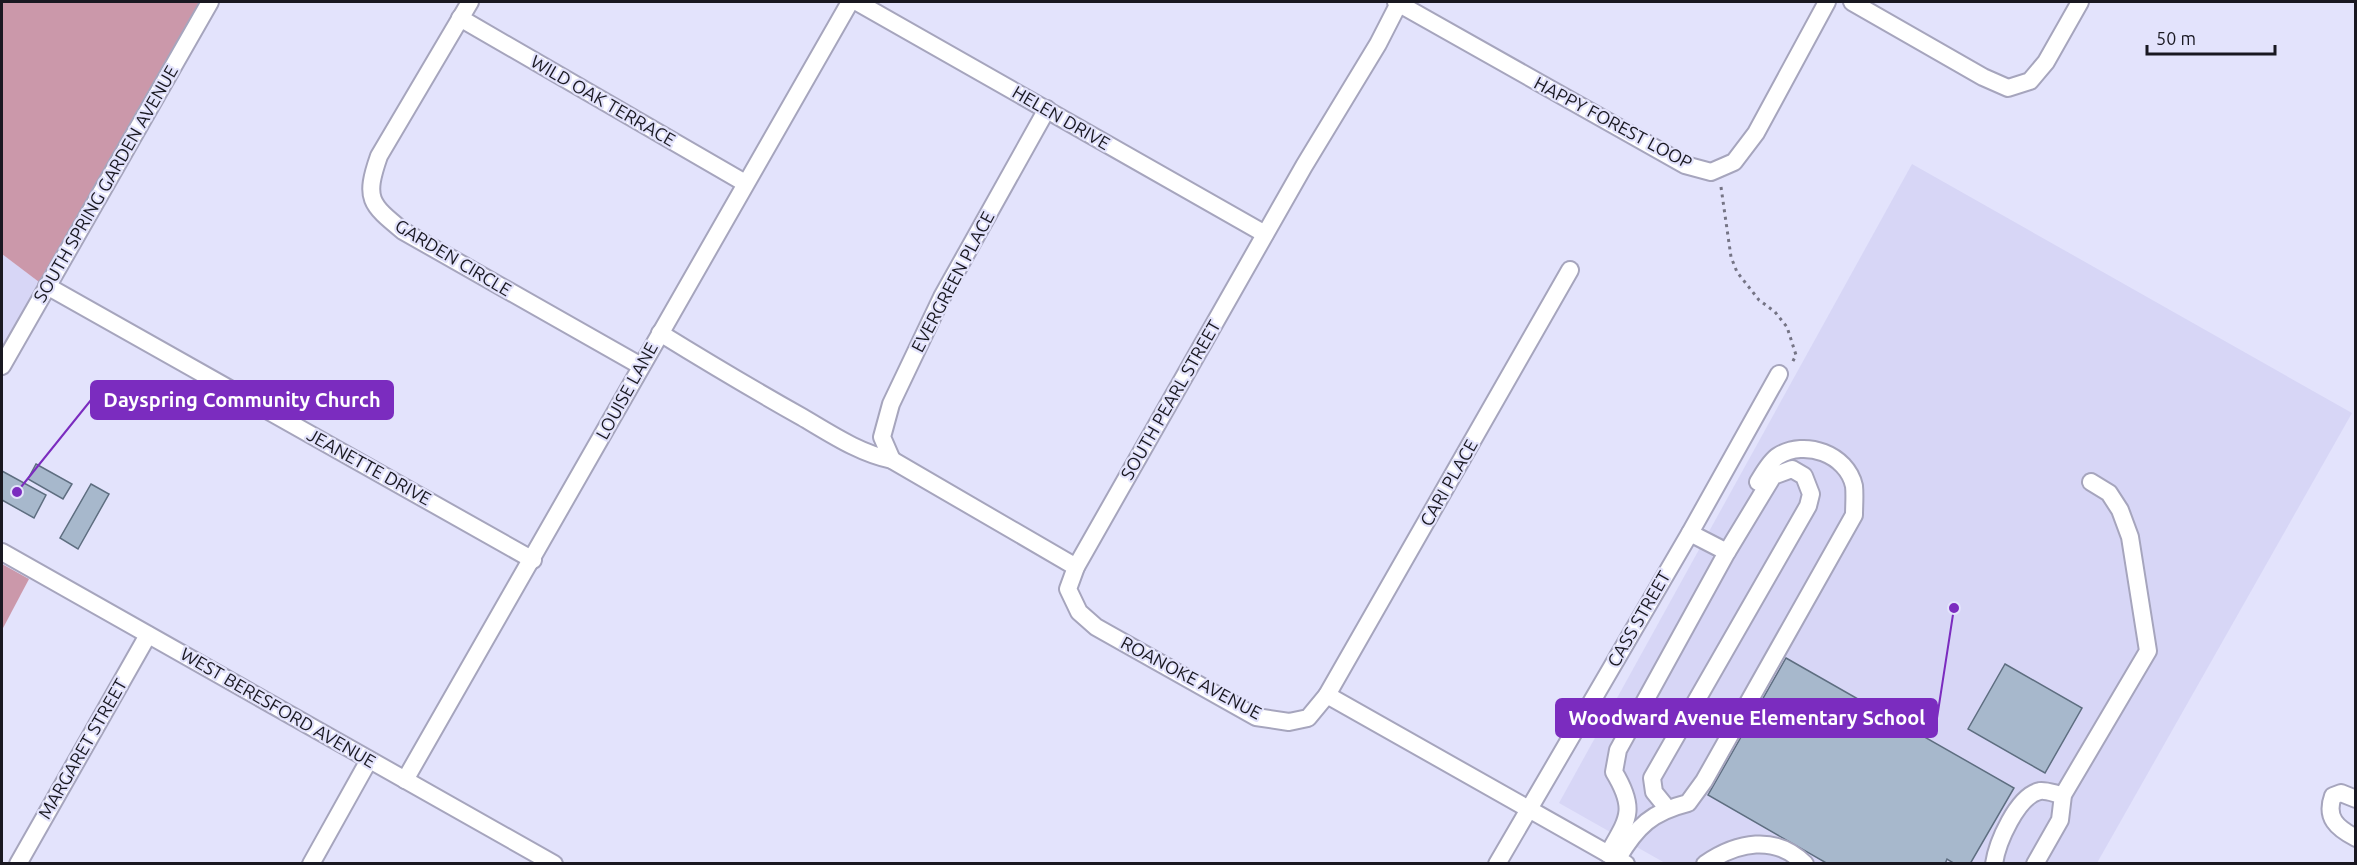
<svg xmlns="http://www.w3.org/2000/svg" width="2357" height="865" viewBox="0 0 2357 865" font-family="Ubuntu,sans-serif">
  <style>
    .built { fill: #d7d6f6 }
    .forest { fill: #cb98aa }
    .building { fill: #a7b8cc; stroke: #5e6e80; stroke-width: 1.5 }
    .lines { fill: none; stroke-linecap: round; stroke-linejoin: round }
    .minor-casing { stroke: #a6a5bd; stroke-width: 20 }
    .path { stroke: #757485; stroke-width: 3; stroke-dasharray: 3 4.5; stroke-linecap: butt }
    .minor { stroke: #fff; stroke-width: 16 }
    .labels { text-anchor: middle; stroke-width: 4.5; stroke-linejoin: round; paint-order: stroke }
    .street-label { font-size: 18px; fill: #191821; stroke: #e3e3fc }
    .leader { fill: none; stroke: #7b2cbf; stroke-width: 2 }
    .callout-dot { fill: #7b2cbf; stroke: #e3e3fc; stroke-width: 2 }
    .callout { fill: #7b2cbf; stroke: #7b2cbf; stroke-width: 2 }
    .callout-label { font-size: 20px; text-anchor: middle; font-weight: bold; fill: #fff }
  </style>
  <rect width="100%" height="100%" fill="#e3e3fc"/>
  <!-- built -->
  <g class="built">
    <path d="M 1912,164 L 2352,413 L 2097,863 L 1665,863 L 1559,803 Z"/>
    <path d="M 2,254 L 39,282 L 2,349 Z"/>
  </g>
  <!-- forest -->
  <g class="forest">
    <path d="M 2,2 L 200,2 L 39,282 L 2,254 Z"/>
    <path d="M 2,564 L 29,579 L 2,630 Z"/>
  </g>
  <!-- building -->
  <g class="building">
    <path d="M 36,464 L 72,484 L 63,499 L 28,479 Z"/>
    <path d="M 2,471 L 46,495 L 34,518 L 2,500 Z"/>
    <path d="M 91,484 L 109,494 L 78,549 L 60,538 Z"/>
    <path d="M 1786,658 L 2014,788 L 1970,864 L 1955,864 L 1947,859 L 1945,864 L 1828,864 L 1708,795 Z"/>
    <path d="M 2005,664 L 2082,708 L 2045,773 L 1968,729 Z"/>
  </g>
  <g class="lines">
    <defs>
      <g id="minor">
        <path d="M 470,2 L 379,156 C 364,199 370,204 403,231 L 641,366"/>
        <path d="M 857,2 L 1265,234"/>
        <path d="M 1396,2 L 1685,165 L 1711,172 L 1734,162 L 1756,133 L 1827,2"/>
        <path d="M 1852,2 L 1983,77 L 2008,88 L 2030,81 L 2046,62 L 2080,2"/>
        <path d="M 1399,3 L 1378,44 L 1304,166 L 1076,567 L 1068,589 L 1079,612 L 1096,627 L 1256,717 L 1289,722 L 1308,718 L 1327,695 L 1626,864"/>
        <path d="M 460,18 L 745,183"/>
        <path d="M 47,286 L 533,560"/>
        <path d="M 660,333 C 707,362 754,390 802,417 C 831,434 859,453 892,460 L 1076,567"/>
        <path d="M 2,366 L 210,2"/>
        <path d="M 892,460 L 882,437 L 891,404 L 942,297 L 1047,109"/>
        <path d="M 1690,533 L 1727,552"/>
        <path d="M 2,552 L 554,864"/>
        <path d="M 1327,695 L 1570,270"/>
        <path d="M 405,780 C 555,522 700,260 850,2"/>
        <path d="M 2356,799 L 2341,793 L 2333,796 C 2325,818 2337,828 2356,838"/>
        <path d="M 1608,854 C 1628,819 1637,810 1614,772 L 1618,750 L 1727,552 L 1773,476 L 1792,469 L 1804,476 L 1811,494 L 1808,506 L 1652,778 L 1654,792 L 1667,808"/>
        <path d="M 1618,858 C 1637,826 1652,812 1688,803 L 1704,781 L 1854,515 C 1854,506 1855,495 1854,486 C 1847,454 1805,439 1778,456 C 1770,461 1763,474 1758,482"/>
        <path d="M 18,864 L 148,635"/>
        <path d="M 311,864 L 369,760"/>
        <path d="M 1497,864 L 1690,533 L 1779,374"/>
        <path d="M 1705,864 C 1737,842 1775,834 1805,864"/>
        <path d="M 1994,864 C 1997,843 2017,796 2040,791 C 2046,790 2056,794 2063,795"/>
        <path d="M 2035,864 L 2060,820 L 2063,795 L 2148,651 L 2130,537 L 2120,510 L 2109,493 L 2091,482"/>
      </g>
    </defs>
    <!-- minor casing -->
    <use href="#minor" class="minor-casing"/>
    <!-- path -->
    <path class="path" d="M 1721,187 L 1731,257 L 1737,272 L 1759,300 L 1775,312 L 1787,327 L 1796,355 L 1792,363"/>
    <!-- minor -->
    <use href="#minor" class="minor"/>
  </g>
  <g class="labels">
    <!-- street labels -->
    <g class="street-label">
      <text transform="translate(603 101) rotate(30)" y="6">WILD OAK TERRACE</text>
      <text transform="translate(1061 118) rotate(30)" y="6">HELEN DRIVE</text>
      <text transform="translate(1613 123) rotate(28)" y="6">HAPPY FOREST LOOP</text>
      <text transform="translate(106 184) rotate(-60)" y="6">SOUTH SPRING GARDEN AVENUE</text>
      <text transform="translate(453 258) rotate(31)" y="6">GARDEN CIRCLE</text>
      <text transform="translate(953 282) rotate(-62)" y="6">EVERGREEN PLACE</text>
      <text transform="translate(627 391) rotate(-61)" y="6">LOUISE LANE</text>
      <text transform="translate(1171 400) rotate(-60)" y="6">SOUTH PEARL STREET</text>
      <text transform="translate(369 467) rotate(29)" y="6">JEANETTE DRIVE</text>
      <text transform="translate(1449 483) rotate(-60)" y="6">CARI PLACE</text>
      <text transform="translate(1639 619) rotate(-60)" y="6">CASS STREET</text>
      <text transform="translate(1191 678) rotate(28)" y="6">ROANOKE AVENUE</text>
      <text transform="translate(278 708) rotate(30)" y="6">WEST BERESFORD AVENUE</text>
      <text transform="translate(83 749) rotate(-60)" y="6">MARGARET STREET</text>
    </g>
  </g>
  <!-- callouts -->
  <path class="leader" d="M17 492L91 400M1954 608L1937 718"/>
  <g class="callout-dot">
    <circle cx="17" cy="492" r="6"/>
    <circle cx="1954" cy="608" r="6"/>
  </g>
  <g class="callout">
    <rect x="91" y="381" width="302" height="38" rx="6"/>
    <rect x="1556" y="699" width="381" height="38" rx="6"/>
  </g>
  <g class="callout-label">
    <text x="242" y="407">Dayspring Community Church</text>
    <text x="1747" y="725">Woodward Avenue Elementary School</text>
  </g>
  <!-- border -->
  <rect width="2357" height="865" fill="none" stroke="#191821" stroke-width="6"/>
  <!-- scale -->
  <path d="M2147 45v9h128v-9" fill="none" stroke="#191821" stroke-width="3"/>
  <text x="2156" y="45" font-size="18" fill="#191821" stroke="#e3e3fc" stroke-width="4.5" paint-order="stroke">50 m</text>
</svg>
